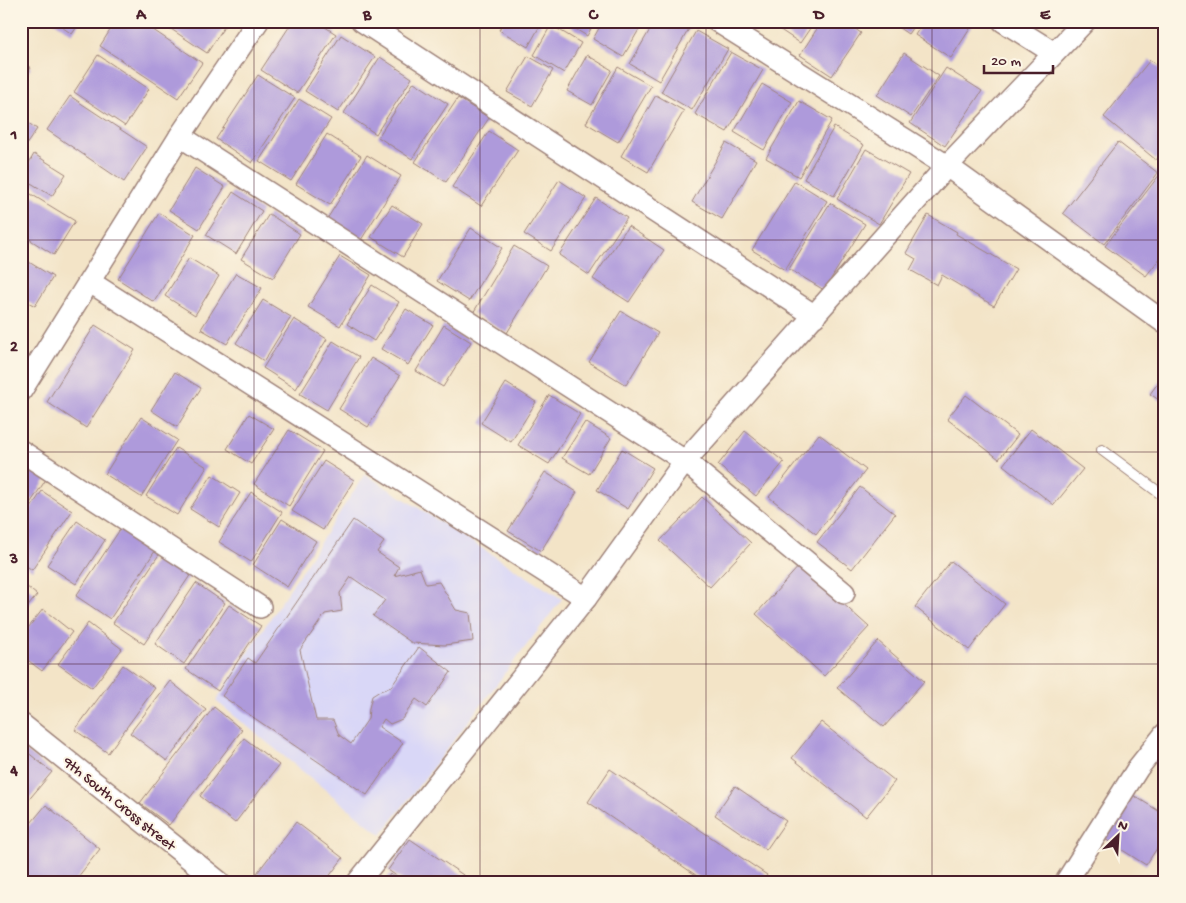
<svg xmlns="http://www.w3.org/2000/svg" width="1186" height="903" viewBox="0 0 1186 903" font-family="'Gochi Hand',sans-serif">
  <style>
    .built { fill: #d9d7f7 }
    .building { fill: #ae9adb }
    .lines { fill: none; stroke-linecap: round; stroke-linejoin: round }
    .lane-casing { stroke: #9e8279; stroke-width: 12 }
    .street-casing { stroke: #9e8279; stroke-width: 24 }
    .lane { stroke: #fff; stroke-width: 10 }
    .street { stroke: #fff; stroke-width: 21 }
    .grid { fill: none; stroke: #4a1f2b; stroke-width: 1; stroke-opacity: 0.55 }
    .labels { text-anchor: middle; stroke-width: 4; stroke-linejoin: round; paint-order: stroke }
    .street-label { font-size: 15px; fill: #4a1f2b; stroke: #fcf5e5 }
    .neatline { fill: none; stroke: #4a1f2b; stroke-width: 2 }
    .grid-label { font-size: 16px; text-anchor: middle; font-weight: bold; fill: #4a1f2b }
  </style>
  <rect width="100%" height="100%" fill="#fcf5e5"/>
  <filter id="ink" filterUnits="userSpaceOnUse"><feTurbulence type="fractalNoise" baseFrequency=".02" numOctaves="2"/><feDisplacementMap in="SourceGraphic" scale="10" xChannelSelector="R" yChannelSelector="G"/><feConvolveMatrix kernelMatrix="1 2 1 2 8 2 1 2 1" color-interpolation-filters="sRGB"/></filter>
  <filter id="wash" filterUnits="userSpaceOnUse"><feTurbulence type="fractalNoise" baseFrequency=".0096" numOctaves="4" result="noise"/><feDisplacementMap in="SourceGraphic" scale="20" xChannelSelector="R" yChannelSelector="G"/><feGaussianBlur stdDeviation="1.12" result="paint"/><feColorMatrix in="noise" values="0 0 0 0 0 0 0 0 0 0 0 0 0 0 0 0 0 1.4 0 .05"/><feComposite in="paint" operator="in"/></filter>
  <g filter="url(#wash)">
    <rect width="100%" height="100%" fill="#f3e4c7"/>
    <!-- built -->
    <path class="built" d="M 365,474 L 562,599 L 381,835 L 216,701 Z"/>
    <g id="blocks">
      <!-- building -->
      <g class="building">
        <path d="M 53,21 L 81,21 L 72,34 Z"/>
        <path d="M 116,21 L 140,21 L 202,63 L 178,98 L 100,46 Z"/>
        <path d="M 159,21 L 228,21 L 207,53 Z"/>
        <path d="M 293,21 L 316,21 L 336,34 L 297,93 L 261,70 Z"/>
        <path d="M 504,21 L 536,21 L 541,24 L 528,47 L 499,30 Z"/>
        <path d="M 562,21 L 595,21 L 587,36 Z"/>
        <path d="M 603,21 L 644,21 L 623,57 L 593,39 Z"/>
        <path d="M 655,21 L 680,21 L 690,27 L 659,81 L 630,64 Z"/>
        <path d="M 767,21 L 815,21 L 800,43 Z"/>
        <path d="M 822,21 L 844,21 L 861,33 L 832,76 L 800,55 Z"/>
        <path d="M 889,21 L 917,21 L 908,34 Z"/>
        <path d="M 924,21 L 975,21 L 951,58 L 915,35 Z"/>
        <path d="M 551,25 L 581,43 L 564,73 L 534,55 Z"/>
        <path d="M 696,31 L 728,49 L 692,110 L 661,92 Z"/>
        <path d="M 341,35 L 375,57 L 338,112 L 305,91 Z"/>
        <path d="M 731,52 L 763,70 L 727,132 L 695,114 Z"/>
        <path d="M 904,53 L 939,76 L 911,117 L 877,95 Z"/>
        <path d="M 98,55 L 149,89 L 125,126 L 74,92 Z"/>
        <path d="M 587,55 L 612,70 L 592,105 L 567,91 Z"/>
        <path d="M 528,56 L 553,70 L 532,106 L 507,92 Z"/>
        <path d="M 380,57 L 412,78 L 376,134 L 344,113 Z"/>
        <path d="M 1150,60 L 1165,72 L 1165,122 L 1162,125 L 1165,127 L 1165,149 L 1156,160 L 1104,117 Z"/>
        <path d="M 21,62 L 31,68 L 21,82 Z"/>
        <path d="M 618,67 L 651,86 L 618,142 L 586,123 Z"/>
        <path d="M 946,68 L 982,91 L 945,146 L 910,123 Z"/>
        <path d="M 258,75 L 295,98 L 252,163 L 216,139 Z"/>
        <path d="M 414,82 L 448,104 L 412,159 L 378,137 Z"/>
        <path d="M 762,84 L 792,102 L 764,150 L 734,132 Z"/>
        <path d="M 656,95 L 684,111 L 648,172 L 621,156 Z"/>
        <path d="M 70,96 L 147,147 L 124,182 L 47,130 Z"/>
        <path d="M 458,98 L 489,118 L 446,182 L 415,162 Z"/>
        <path d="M 299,99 L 331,119 L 291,181 L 259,161 Z"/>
        <path d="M 799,101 L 832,120 L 799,177 L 766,158 Z"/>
        <path d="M 21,118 L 37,129 L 21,152 Z"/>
        <path d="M 834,127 L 864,145 L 834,196 L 804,179 Z"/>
        <path d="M 489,131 L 518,150 L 481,206 L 452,187 Z"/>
        <path d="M 327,134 L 361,156 L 330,205 L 296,184 Z"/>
        <path d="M 1118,142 L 1158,173 L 1104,244 L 1063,213 Z"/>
        <path d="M 726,143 L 756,160 L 722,219 L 692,202 Z"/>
        <path d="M 866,149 L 909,174 L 879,224 L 837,199 Z"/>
        <path d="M 34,154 L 66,174 L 52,196 L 21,177 Z"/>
        <path d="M 367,155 L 401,176 L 361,240 L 327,219 Z"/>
        <path d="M 195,168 L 225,187 L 199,229 L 169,210 Z"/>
        <path d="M 1160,174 L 1165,178 L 1165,252 L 1146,276 L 1105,246 Z"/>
        <path d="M 559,180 L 586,198 L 551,251 L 524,234 Z"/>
        <path d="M 795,181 L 827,201 L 785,270 L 752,250 Z"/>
        <path d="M 21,188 L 75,221 L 54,255 L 21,234 Z"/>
        <path d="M 233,192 L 262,211 L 236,254 L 206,235 Z"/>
        <path d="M 596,198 L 627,218 L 589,275 L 559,255 Z"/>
        <path d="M 830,203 L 865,224 L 824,290 L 789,269 Z"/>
        <path d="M 392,205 L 423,224 L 403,257 L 371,237 Z"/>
        <path d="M 159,213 L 195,235 L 154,302 L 118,279 Z"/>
        <path d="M 269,214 L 300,234 L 273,278 L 241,259 Z"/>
        <path d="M 928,215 L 957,232 L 956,234 L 1016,269 L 994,306 L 942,275 L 937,285 L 910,270 L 916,259 L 906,253 Z"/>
        <path d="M 628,226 L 664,250 L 629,302 L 593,279 Z"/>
        <path d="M 471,228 L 502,248 L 469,301 L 437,281 Z"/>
        <path d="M 514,246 L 547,266 L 507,333 L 473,313 Z"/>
        <path d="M 340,256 L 371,275 L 340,326 L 308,307 Z"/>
        <path d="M 189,258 L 219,276 L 195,315 L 165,296 Z"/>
        <path d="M 24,259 L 53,277 L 35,306 L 21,298 L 21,263 Z"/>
        <path d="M 236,273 L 262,288 L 227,344 L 201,329 Z"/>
        <path d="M 372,285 L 399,302 L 374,341 L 347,324 Z"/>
        <path d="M 263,300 L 291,317 L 264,361 L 236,343 Z"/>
        <path d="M 406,309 L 433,325 L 408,365 L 381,349 Z"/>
        <path d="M 621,311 L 658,333 L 626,385 L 589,362 Z"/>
        <path d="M 294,319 L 327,339 L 296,389 L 263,368 Z"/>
        <path d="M 95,325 L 135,350 L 86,428 L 47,402 Z"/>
        <path d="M 444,325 L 471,342 L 443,387 L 416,371 Z"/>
        <path d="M 333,341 L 359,357 L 327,410 L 300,394 Z"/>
        <path d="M 371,358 L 400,376 L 368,427 L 339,409 Z"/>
        <path d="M 175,372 L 201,388 L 177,427 L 151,410 Z"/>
        <path d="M 1165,373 L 1165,404 L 1150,394 Z"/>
        <path d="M 506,383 L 536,402 L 511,442 L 481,423 Z"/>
        <path d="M 549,395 L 580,414 L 549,464 L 518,445 Z"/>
        <path d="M 966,395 L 1018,435 L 999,459 L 947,419 Z"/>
        <path d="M 249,414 L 274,429 L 251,464 L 227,449 Z"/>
        <path d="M 141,417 L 177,440 L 141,497 L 105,474 Z"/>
        <path d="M 585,422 L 611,438 L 589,474 L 562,458 Z"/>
        <path d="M 1031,429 L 1083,469 L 1054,505 L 1003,465 Z"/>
        <path d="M 289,430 L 323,451 L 289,506 L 254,484 Z"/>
        <path d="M 745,431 L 784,462 L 756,496 L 718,465 Z"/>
        <path d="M 819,434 L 866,470 L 816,534 L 769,497 Z"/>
        <path d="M 176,448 L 207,467 L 177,515 L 146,496 Z"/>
        <path d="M 622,449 L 653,468 L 628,509 L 597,490 Z"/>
        <path d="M 21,461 L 47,478 L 21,517 Z"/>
        <path d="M 324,461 L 354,480 L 323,530 L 292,511 Z"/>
        <path d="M 545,472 L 577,492 L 541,551 L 508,531 Z"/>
        <path d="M 212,475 L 240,493 L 219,527 L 190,509 Z"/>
        <path d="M 860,487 L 895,514 L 852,569 L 817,542 Z"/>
        <path d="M 42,491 L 72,511 L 32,570 L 21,562 L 21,523 Z"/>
        <path d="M 251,492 L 282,512 L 251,562 L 219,542 Z"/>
        <path d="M 702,497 L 751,543 L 710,587 L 660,541 Z"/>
        <path d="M 282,519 L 316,541 L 287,587 L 253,565 Z"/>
        <path d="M 353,520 L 384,542 L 377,552 L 399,567 L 394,576 L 420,569 L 426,584 L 439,582 L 456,610 L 470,613 L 473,641 L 445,645 L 412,643 L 373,616 L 385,600 L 351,577 L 340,593 L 342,611 L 325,614 L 300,650 L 316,720 L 333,720 L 339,735 L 351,744 L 368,719 L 369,708 L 372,696 L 380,691 L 391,687 L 419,647 L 451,672 L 427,707 L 416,699 L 402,719 L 390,724 L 384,719 L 379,727 L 403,743 L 367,795 L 222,696 L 248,658 L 255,663 Z"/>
        <path d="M 77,521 L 105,540 L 76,584 L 47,565 Z"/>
        <path d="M 121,528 L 155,551 L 110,619 L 76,596 Z"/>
        <path d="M 160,553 L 191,574 L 144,644 L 113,623 Z"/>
        <path d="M 951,561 L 1005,604 L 969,650 L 915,607 Z"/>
        <path d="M 800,565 L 869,627 L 824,676 L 756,614 Z"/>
        <path d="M 21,582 L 37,595 L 21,615 Z"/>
        <path d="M 196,583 L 225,603 L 184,664 L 155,644 Z"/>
        <path d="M 229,605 L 261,626 L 218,691 L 186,669 Z"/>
        <path d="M 43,609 L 72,632 L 42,671 L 21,655 L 21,637 Z"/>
        <path d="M 88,623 L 122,649 L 92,688 L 58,664 Z"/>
        <path d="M 878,641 L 924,681 L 884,727 L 837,688 Z"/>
        <path d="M 123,665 L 155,688 L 108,753 L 75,730 Z"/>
        <path d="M 170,681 L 206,710 L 167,761 L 130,733 Z"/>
        <path d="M 214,707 L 242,730 L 169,825 L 140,803 Z"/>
        <path d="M 821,722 L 895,781 L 866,817 L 792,758 Z"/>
        <path d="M 244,738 L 279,765 L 235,823 L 200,796 Z"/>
        <path d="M 21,747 L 52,772 L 21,809 Z"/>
        <path d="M 610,769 L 767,875 L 763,882 L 706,882 L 588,802 Z"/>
        <path d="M 735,786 L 786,821 L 766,850 L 715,815 Z"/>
        <path d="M 1125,790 L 1165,815 L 1165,836 L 1146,865 L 1097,834 Z"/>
        <path d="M 46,805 L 100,849 L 74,882 L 21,882 L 21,835 Z"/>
        <path d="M 296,822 L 343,858 L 325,882 L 268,882 L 257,873 Z"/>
        <path d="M 410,839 L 469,879 L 467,882 L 405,882 L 388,870 Z"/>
        <path d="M 390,874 L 402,882 L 385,882 Z"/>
      </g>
    </g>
  </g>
  <g filter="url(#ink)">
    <use href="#blocks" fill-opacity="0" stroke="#9e8279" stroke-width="1"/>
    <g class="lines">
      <defs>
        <path id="lane" d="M 1102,450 L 1165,497"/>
        <g id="street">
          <path d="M 362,21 L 815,316"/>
          <path d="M 717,21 L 947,166 L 1165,323"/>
          <path d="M 1003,21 L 1054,53"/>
          <path d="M 180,136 L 685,461 L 844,593"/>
          <path d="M 90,282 L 586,598"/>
          <path d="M 21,391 L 180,136 L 258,21"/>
          <path d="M 21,451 L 260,607"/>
          <path d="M 21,724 L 219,882"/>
          <path d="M 358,882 L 586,598 L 685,461 L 947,166 L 1085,21"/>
          <path d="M 1066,882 L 1138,768 L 1165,734"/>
        </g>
      </defs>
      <!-- lane casing -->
      <use href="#lane" class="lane-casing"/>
      <!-- street casing -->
      <use href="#street" class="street-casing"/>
      <!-- lane -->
      <use href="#lane" class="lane"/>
      <!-- street -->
      <use href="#street" class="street"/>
    </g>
  </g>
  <!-- grid -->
  <path class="grid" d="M 254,21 L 254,882M 480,21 L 480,882M 706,21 L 706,882M 932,21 L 932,882M 21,240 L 1165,240M 21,452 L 1165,452M 21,664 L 1165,664"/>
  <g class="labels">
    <!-- street labels -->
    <g class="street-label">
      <text transform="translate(120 803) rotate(39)" y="5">9th South Cross street</text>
    </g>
  </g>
  <!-- margin -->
  <rect width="1186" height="903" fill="none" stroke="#fcf5e5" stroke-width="55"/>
  <!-- north arrow -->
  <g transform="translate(1118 836) rotate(25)" stroke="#fcf5e5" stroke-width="4" paint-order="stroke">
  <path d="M0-4L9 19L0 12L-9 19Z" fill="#4a1f2b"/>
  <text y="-8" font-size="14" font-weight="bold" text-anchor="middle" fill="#4a1f2b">N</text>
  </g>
  <!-- scale -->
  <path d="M984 65v8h69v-8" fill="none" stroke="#4a1f2b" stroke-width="2.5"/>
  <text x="991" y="65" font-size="15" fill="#4a1f2b" stroke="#fcf5e5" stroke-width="4" paint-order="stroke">20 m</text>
  <rect x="28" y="28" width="1130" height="848" class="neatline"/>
  <g class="grid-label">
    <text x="141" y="19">A</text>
    <text x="367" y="19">B</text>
    <text x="593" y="19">C</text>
    <text x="819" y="19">D</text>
    <text x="1045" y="19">E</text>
    <text x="14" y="139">1</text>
    <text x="14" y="351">2</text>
    <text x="14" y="563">3</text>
    <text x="14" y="775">4</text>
  </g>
</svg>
